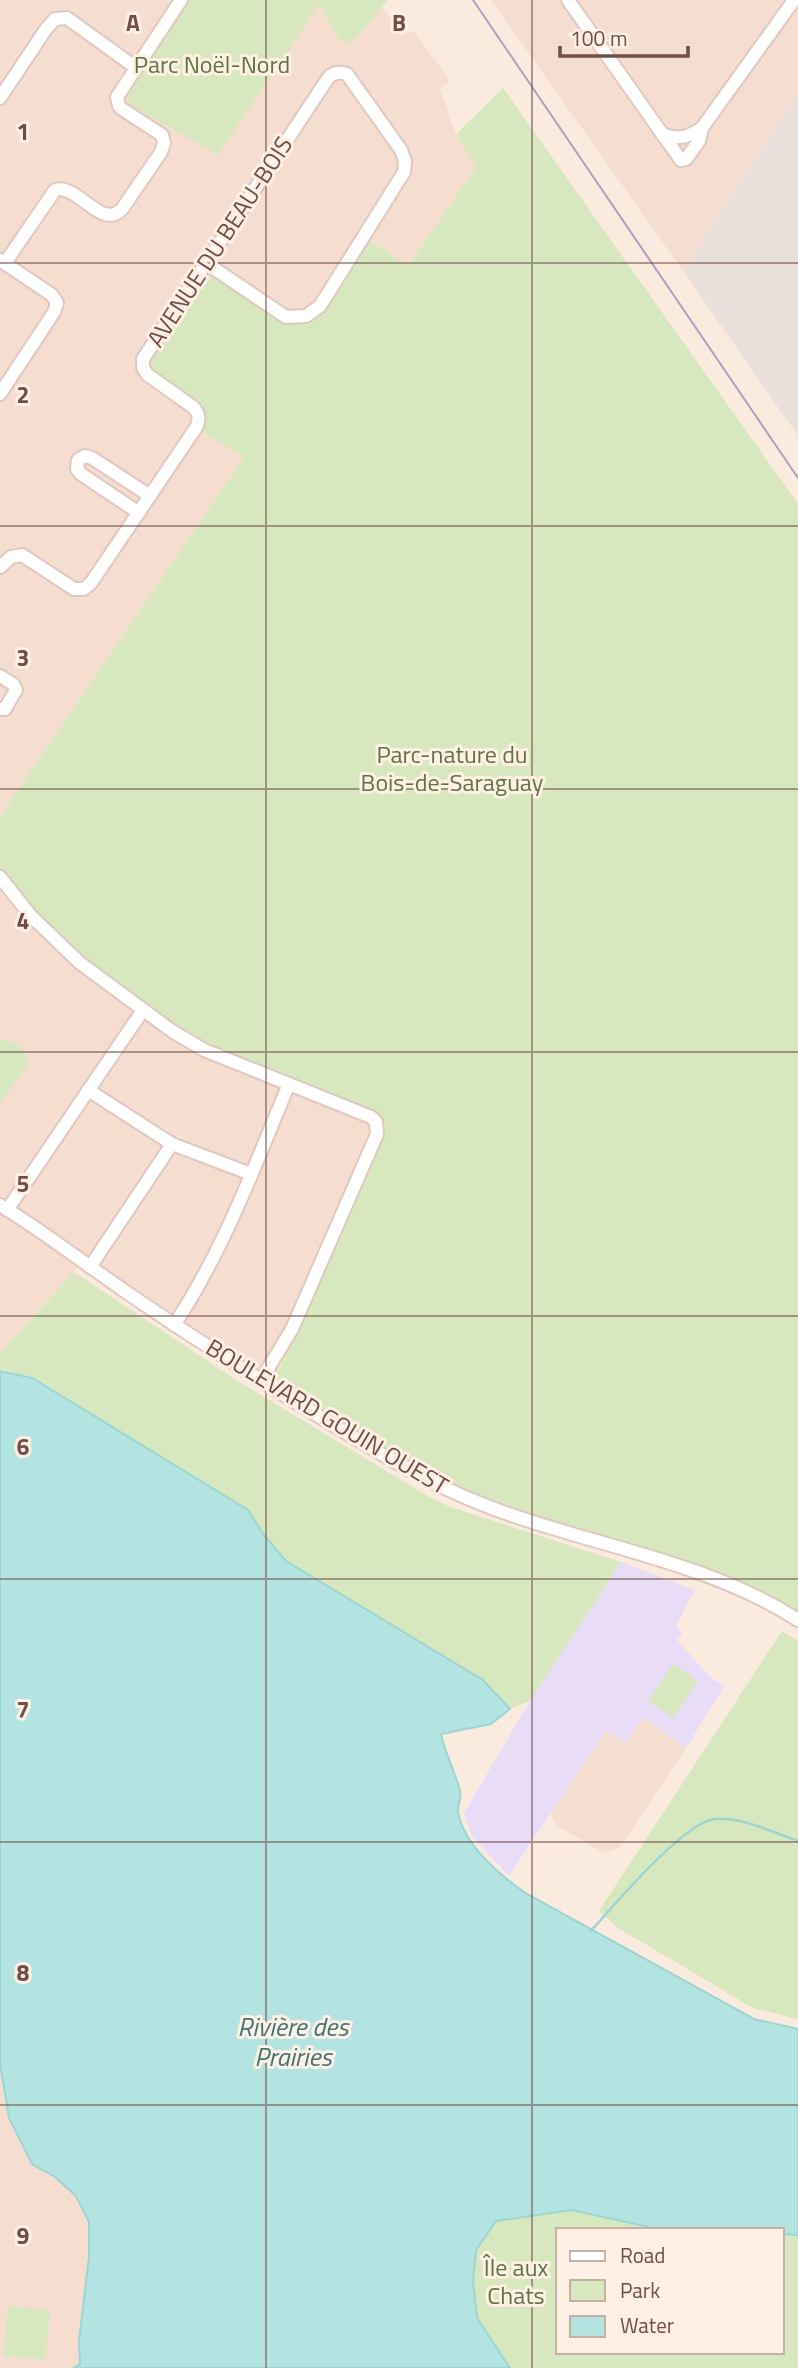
<svg xmlns="http://www.w3.org/2000/svg" width="798" height="2368" viewBox="0 0 798 2368" font-family="'Titillium Web',sans-serif">
  <style>
    .residential { fill: #f5ded0 }
    .industrial { fill: #e9dfdb }
    .education { fill: #e8dcf7 }
    .green { fill: #d7e8be }
    .water { fill: #b4e4e2; stroke: #9bd5d4; stroke-width: 2 }
    .lines { fill: none; stroke-linecap: round; stroke-linejoin: round }
    .stream { stroke: #9bd5d4; stroke-width: 2.5 }
    .minor-casing { stroke: #e1c8be; stroke-width: 16 }
    .minor { stroke: #fff; stroke-width: 12 }
    .tram { stroke: #ac9fc3; stroke-width: 2 }
    .grid { fill: none; stroke: #714e47; stroke-width: 2; stroke-opacity: 0.55 }
    .labels { text-anchor: middle; stroke-width: 6; stroke-linejoin: round; paint-order: stroke }
    .park-label { font-size: 24px; fill: #5a7740; stroke: #ffefe4 }
    .street-label { font-size: 24px; fill: #714e47; stroke: #ffefe4 }
    .water-label { font-size: 26px; font-style: italic; fill: #3c7776; stroke: #ffefe4 }
    .grid-label { font-size: 23px; text-anchor: middle; font-weight: bold; fill: #714e47; stroke: #ffefe4; stroke-width: 6; stroke-linejoin: round; paint-order: stroke }
  </style>
  <rect width="100%" height="100%" fill="#fbebdf"/>
  <!-- residential -->
  <g class="residential">
    <path d="M 0,0 L 189,0 L 127,95 L 319,4 L 340,41 L 351,44 L 382,6 L 402,36 L 413,30 L 450,81 L 440,89 L 456,134 L 476,167 L 408,266 L 308,320 L 297,323 L 285,321 L 204,417 L 203,431 L 244,457 L 0,817 Z"/>
    <path d="M 491,0 L 798,0 L 798,92 L 683,271 Z"/>
    <path d="M 0,870 L 47,927 L 370,1110 L 383,1135 L 274,1381 L 83,1259 L 74,1272 L 0,1353 Z"/>
    <path d="M 643,1718 L 686,1748 L 619,1848 L 607,1852 L 601,1851 L 560,1828 L 553,1820 L 551,1813 L 606,1729 Z"/>
    <path d="M 0,2065 L 8,2119 L 32,2164 L 55,2177 L 76,2196 L 89,2222 L 89,2257 L 79,2341 L 80,2364 L 74,2368 L 0,2368 Z"/>
  </g>
  <!-- industrial -->
  <path class="industrial" d="M 798,92 L 798,436 L 683,271 Z"/>
  <!-- education -->
  <path class="education" d="M 621,1562 L 695,1590 L 676,1625 L 682,1634 L 677,1640 L 709,1676 L 724,1686 L 686,1748 L 643,1718 L 626,1743 L 606,1730 L 509,1876 L 471,1835 L 464,1813 L 530,1701 Z"/>
  <!-- green -->
  <g class="green">
    <path d="M 189,0 L 388,0 L 351,44 L 340,41 L 319,5 L 218,155 L 131,105 L 127,99 L 129,91 Z"/>
    <path d="M 503,88 L 798,504 L 798,1611 L 757,1592 L 447,1484 L 361,1436 L 274,1381 L 383,1135 L 381,1119 L 190,1037 L 103,977 L 47,927 L 0,870 L 0,817 L 244,457 L 202,431 L 204,417 L 153,372 L 150,357 L 207,268 L 285,321 L 297,323 L 308,320 L 366,239 L 408,266 L 476,167 L 456,134 Z"/>
    <path d="M 0,1039 C 15,1041 24,1048 30,1061 L 0,1104 Z"/>
    <path d="M 74,1272 L 238,1381 L 431,1498 L 453,1508 L 621,1562 L 530,1701 L 510,1709 L 483,1680 L 286,1561 L 264,1535 L 248,1510 L 32,1378 L 0,1369 L 0,1353 Z"/>
    <path d="M 782,1631 L 798,1641 L 798,2019 L 753,2008 L 618,1928 L 599,1911 Z"/>
    <path d="M 673,1664 L 698,1681 L 673,1718 L 648,1701 Z"/>
    <path d="M 572,2210 L 662,2230 L 558,2230 L 558,2352 L 782,2352 L 782,2234 L 798,2235 L 798,2368 L 510,2368 L 477,2318 L 473,2281 L 476,2250 L 496,2221 Z"/>
    <path d="M 8,2306 L 50,2310 L 46,2359 L 3,2356 Z"/>
  </g>
  <!-- water -->
  <path class="water" d="M 0,1371 L 32,1378 L 248,1510 L 264,1535 L 286,1561 L 483,1680 L 510,1709 L 491,1724 L 441,1734 C 445,1754 455,1771 460,1791 C 462,1798 457,1805 458,1812 C 464,1846 501,1876 527,1894 L 754,2019 L 798,2029 L 798,2235 L 782,2234 L 782,2230 L 662,2230 L 572,2210 L 496,2221 L 476,2250 L 473,2281 L 477,2318 L 510,2368 L 74,2368 L 80,2364 L 79,2341 L 89,2257 L 89,2222 L 76,2196 L 55,2177 L 32,2164 L 9,2118 L 0,2064 Z"/>
  <g class="lines">
    <!-- stream -->
    <path class="stream" d="M 591,1931 C 613,1906 685,1821 715,1819 C 743,1817 772,1832 798,1841"/>
    <defs>
      <g id="minor">
        <path d="M 568,0 L 663,135 C 680,140 688,137 702,128 L 794,0"/>
        <path d="M 0,98 L 46,29 L 55,19 L 67,18 L 135,67"/>
        <path d="M 663,135 L 681,160 L 686,159 L 699,141 L 702,128"/>
        <path d="M 5,263 L 55,190 C 78,183 101,231 122,209 L 161,152 L 164,143 L 162,135 L 122,109 L 119,106 L 117,97 L 181,0"/>
        <path d="M 0,394 L 54,312 L 57,303 L 52,295 L 0,260"/>
        <path d="M 139,513 L 81,474 L 77,469 L 78,460 L 85,456 L 92,458 L 150,496"/>
        <path d="M 0,567 L 11,557 L 22,555 L 74,589 L 84,589 L 91,583 L 197,426 C 200,418 199,413 193,407 L 148,375 L 143,368 L 143,359 L 328,78 C 334,72 339,72 347,74 L 401,150 L 405,161 L 404,172 L 320,306 L 306,316 L 286,317 L 206,263"/>
        <path d="M 0,676 L 13,684 L 16,690 L 5,709 L 0,709"/>
        <path d="M 0,877 L 31,916 L 80,963 L 172,1031 L 204,1050 L 371,1117 L 376,1122 L 377,1134 L 292,1329 L 261,1380"/>
        <path d="M 88,1090 L 172,1144 L 251,1174"/>
        <path d="M 0,1205 C 44,1232 84,1263 126,1292 C 189,1335 253,1376 318,1416 C 360,1441 402,1468 447,1489 C 560,1543 692,1552 798,1620"/>
        <path d="M 7,1210 L 143,1010"/>
        <path d="M 90,1267 L 172,1144"/>
        <path d="M 174,1325 C 224,1250 254,1167 289,1084"/>
      </g>
    </defs>
    <!-- minor casing -->
    <use href="#minor" class="minor-casing"/>
    <!-- minor -->
    <use href="#minor" class="minor"/>
    <!-- tram -->
    <path class="tram" d="M 473,0 L 798,478"/>
  </g>
  <!-- grid -->
  <path class="grid" d="M 266,0 L 266,2368M 532,0 L 532,2368M 0,263 L 798,263M 0,526 L 798,526M 0,789 L 798,789M 0,1052 L 798,1052M 0,1316 L 798,1316M 0,1579 L 798,1579M 0,1842 L 798,1842M 0,2105 L 798,2105"/>
  <g class="labels">
    <!-- park labels -->
    <g class="park-label">
      <text x="212" y="73">Parc Noël-Nord</text>
      <text x="452" y="763">Parc-nature du<tspan x="452" dy="28">Bois-de-Saraguay</tspan></text>
      <text x="516" y="2276">Île aux<tspan x="516" dy="28">Chats</tspan></text>
    </g>
    <!-- street labels -->
    <g class="street-label">
      <text transform="translate(220 242) rotate(-57)" y="8">AVENUE DU BEAU-BOIS</text>
      <text transform="translate(327 1417) rotate(31)" y="8">BOULEVARD GOUIN OUEST</text>
    </g>
    <!-- water labels -->
    <g class="water-label">
      <text x="293" y="2036">Rivière des<tspan x="293" dy="30">Prairies</tspan></text>
    </g>
  </g>
  <g class="grid-label">
    <text x="133" y="31">A</text>
    <text x="399" y="31">B</text>
    <text x="23" y="140">1</text>
    <text x="23" y="403">2</text>
    <text x="23" y="666">3</text>
    <text x="23" y="929">4</text>
    <text x="23" y="1192">5</text>
    <text x="23" y="1455">6</text>
    <text x="23" y="1718">7</text>
    <text x="23" y="1981">8</text>
    <text x="23" y="2244">9</text>
  </g>
  <!-- legend -->
  <rect x="556" y="2228" width="228" height="126" fill="#ffefe4" stroke="#c6afa5" stroke-width="2"/>
  <rect x="570" y="2251" width="35" height="10" fill="#ffffff" stroke="#c6afa5" stroke-width="2"/>
  <text x="620" y="2263" font-size="21" fill="#714e47">Road</text>
  <rect x="570" y="2280" width="35" height="21" fill="#d7e8be" stroke="#c6afa5" stroke-width="2"/>
  <text x="620" y="2298" font-size="21" fill="#714e47">Park</text>
  <rect x="570" y="2316" width="35" height="21" fill="#b4e4e2" stroke="#c6afa5" stroke-width="2"/>
  <text x="620" y="2333" font-size="21" fill="#714e47">Water</text>
  <!-- scale -->
  <path d="M560 46v10h128v-10" fill="none" stroke="#714e47" stroke-width="3.5"/>
  <text x="570" y="46" font-size="21" fill="#714e47" stroke="#ffefe4" stroke-width="5" paint-order="stroke">100 m</text>
</svg>
